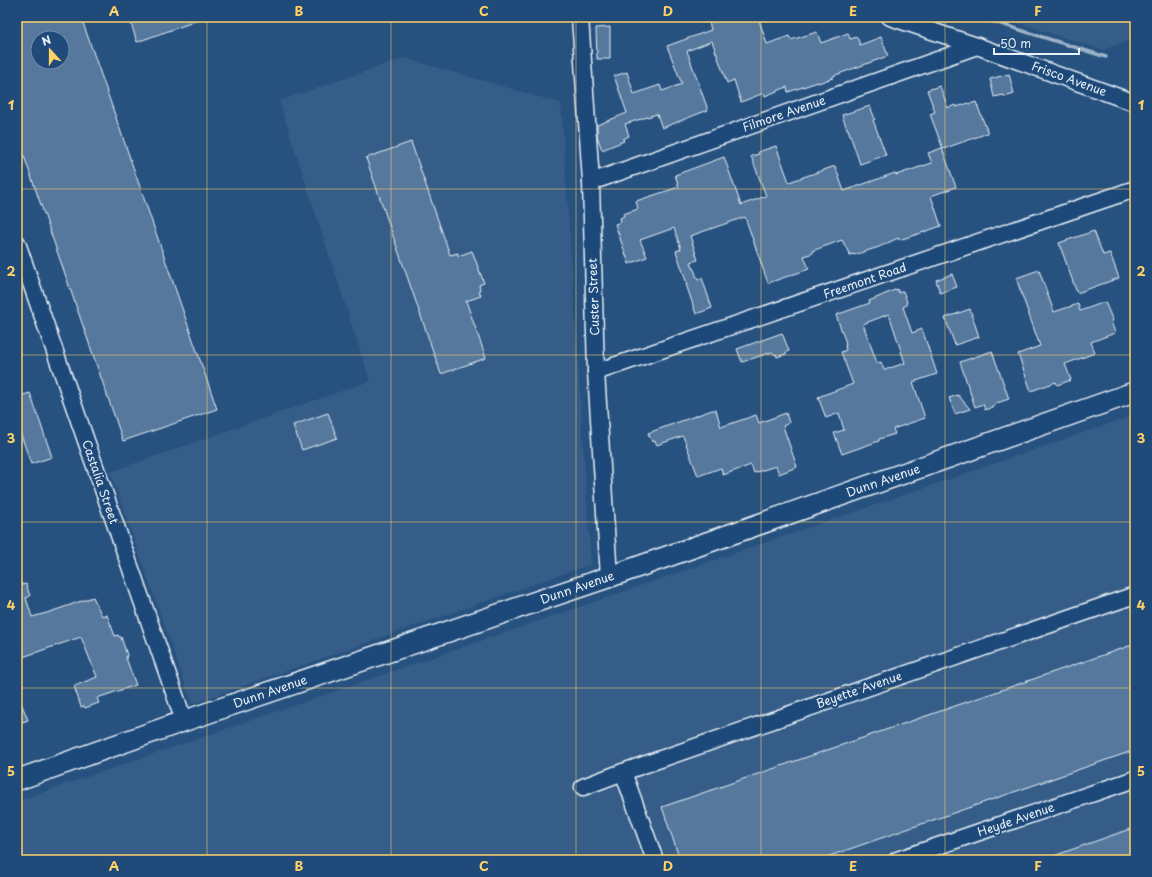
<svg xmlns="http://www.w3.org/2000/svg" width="1152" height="877" viewBox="0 0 1152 877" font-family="'Playpen Sans',sans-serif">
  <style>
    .built { fill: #355d88 }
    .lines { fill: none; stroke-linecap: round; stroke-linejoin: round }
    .stream { stroke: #9db3c9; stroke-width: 3.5 }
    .building { fill: #57789d; stroke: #e8f1f8; fill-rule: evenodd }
    .minor-casing { stroke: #e8f1f8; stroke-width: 19 }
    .major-casing { stroke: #e8f1f8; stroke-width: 23 }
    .minor { stroke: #1f4a7a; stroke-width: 16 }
    .major { stroke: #1f4a7a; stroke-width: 20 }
    .grid { fill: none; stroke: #ffd166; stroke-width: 1; stroke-opacity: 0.55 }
    .labels { text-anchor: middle; stroke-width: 4; stroke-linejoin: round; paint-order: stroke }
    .street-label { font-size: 12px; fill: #e8f1f8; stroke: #1f4a7a }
    .neatline { fill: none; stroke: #ffd166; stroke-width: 1.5 }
    .grid-label { font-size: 13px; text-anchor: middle; font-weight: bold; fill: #ffd166 }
  </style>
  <rect width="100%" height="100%" fill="#27517f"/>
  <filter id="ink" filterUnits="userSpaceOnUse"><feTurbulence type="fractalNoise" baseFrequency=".025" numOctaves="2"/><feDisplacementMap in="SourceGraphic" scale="8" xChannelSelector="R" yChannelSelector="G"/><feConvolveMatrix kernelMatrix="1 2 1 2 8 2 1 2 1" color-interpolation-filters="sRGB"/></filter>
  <g filter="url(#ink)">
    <!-- built -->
    <g class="built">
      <path d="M 999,17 L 1132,17 L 1135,26 L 1135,38 L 1103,50 Z"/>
      <path d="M 404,58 L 561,103 L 591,564 L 192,704 L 110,472 L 370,381 L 279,101 Z"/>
      <path d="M 1135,415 L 1135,860 L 17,860 L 17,801 Z"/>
    </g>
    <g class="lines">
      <!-- stream -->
      <path class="stream" d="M 979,17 L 1106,57"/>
    </g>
    <!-- building -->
    <g class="building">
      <path d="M 17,17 L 81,17 L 217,409 L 123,441 L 17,136 ZM 38,38 L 62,38 L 62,62 L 38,62 Z"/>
      <path d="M 129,17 L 204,17 L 205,18 L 137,42 Z"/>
      <path d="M 708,17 L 758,17 L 767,44 L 789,36 L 791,40 L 817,32 L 821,43 L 848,33 L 850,39 L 857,37 L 860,45 L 881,37 L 888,56 L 833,76 L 833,78 L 818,83 L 818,82 L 788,92 L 787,87 L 765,96 L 764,93 L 741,102 L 734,80 L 727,83 L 712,41 L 687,51 L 708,110 L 662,128 L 657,114 L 625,124 L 629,136 L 623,139 L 624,141 L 602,150 L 597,136 L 597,125 L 627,113 L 614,76 L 627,72 L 634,94 L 660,85 L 662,91 L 682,84 L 667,46 L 711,30 Z"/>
      <path d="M 610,27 L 610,59 L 597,59 L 596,28 Z"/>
      <path d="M 1009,74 L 1014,94 L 1005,97 L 1004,95 L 994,97 L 990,79 Z"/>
      <path d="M 940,86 L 948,108 L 955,105 L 956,107 L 969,103 L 970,104 L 976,102 L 988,133 L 943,149 L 930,114 L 935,112 L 927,90 Z"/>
      <path d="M 870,106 L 875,119 L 873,120 L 886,155 L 860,164 L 848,129 L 847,129 L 842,115 Z"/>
      <path d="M 411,142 L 450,255 L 458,253 L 458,256 L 472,251 L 484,283 L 479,285 L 480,289 L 479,290 L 481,296 L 466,301 L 486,358 L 441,374 L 366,158 Z"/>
      <path d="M 776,146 L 789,182 L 835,166 L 844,191 L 895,173 L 896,175 L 932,163 L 928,153 L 942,148 L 956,187 L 931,196 L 941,226 L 918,234 L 899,240 L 898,238 L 879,247 L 854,255 L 853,254 L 850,255 L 842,240 L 812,251 L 813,253 L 804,256 L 809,269 L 768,283 L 745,217 L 690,236 L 698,260 L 691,262 L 698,280 L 702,278 L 712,308 L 696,314 L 686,284 L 687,284 L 676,251 L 681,249 L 674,228 L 640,240 L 647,257 L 629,264 L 615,224 L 621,222 L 620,218 L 624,216 L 623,214 L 638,209 L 636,201 L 679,187 L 675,175 L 724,157 L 741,205 L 766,196 L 751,156 L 759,154 L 758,152 Z"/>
      <path d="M 1094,231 L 1103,255 L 1110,253 L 1119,278 L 1077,293 L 1059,243 Z"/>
      <path d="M 1039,270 L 1054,312 L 1078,304 L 1080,311 L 1105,302 L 1113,321 L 1111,321 L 1115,333 L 1091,342 L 1095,353 L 1065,364 L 1071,380 L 1057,385 L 1056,382 L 1031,391 L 1018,354 L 1040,346 L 1016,278 Z"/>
      <path d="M 952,274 L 957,287 L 940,293 L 936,280 Z"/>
      <path d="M 897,289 L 899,293 L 903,291 L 907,302 L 906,303 L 907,305 L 903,307 L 912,333 L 922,329 L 937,374 L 913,382 L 925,418 L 893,429 L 895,434 L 879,439 L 879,441 L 842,454 L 834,433 L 844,430 L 839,413 L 826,418 L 818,397 L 853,384 L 841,352 L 846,350 L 845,346 L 846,346 L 845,343 L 846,343 L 836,315 L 870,303 L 869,301 ZM 889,314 L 905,363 L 884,370 L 881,362 L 877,363 L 863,324 Z"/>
      <path d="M 970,309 L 979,337 L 955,345 L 945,318 Z"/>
      <path d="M 782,333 L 789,351 L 786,352 L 786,354 L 777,357 L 776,354 L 775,355 L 772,352 L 742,362 L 737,349 Z"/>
      <path d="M 992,351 L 1009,399 L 994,404 L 995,406 L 985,410 L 983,404 L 975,407 L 960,362 Z"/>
      <path d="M 30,393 L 52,457 L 31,464 L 17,423 L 17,397 Z"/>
      <path d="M 958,395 L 970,409 L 955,414 L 949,398 Z"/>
      <path d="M 712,410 L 716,410 L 721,427 L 756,415 L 759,423 L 786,413 L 789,423 L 783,426 L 797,467 L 779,474 L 776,466 L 754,473 L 751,465 L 723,475 L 721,468 L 698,476 L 683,436 L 657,445 L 655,441 L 652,442 L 648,433 Z"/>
      <path d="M 328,413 L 337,438 L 302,450 L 293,425 Z"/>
      <path d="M 17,576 L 18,576 L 22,585 L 26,584 L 30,596 L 26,598 L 32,617 L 50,612 L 93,597 L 102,616 L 107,615 L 115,636 L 118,635 L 119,637 L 121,637 L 127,655 L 126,658 L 136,685 L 97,698 L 99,703 L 85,708 L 84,706 L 81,707 L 74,686 L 97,677 L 81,637 L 17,659 Z"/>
      <path d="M 1135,644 L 1135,750 L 818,860 L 680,860 L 662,807 Z"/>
      <path d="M 17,693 L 28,720 L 17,724 Z"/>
      <path d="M 1130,829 L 1135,843 L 1135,860 L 1045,860 L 1045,859 Z"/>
    </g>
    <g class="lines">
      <defs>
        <g id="minor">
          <path d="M 580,17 L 591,182 L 596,372 L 609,577"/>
          <path d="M 890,17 L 977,46 L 1135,103"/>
          <path d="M 591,182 L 977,46"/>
          <path d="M 17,243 L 184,721"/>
          <path d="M 596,372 L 1135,189"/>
          <path d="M 623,772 L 655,860"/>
          <path d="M 583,787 L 623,772 L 1135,595"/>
          <path d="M 897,860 L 1135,779"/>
        </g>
        <path id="major" d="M 17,780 L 184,721 L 609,577 L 1135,392"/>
      </defs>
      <!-- minor casing -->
      <use href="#minor" class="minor-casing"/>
      <!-- major casing -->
      <use href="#major" class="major-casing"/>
      <!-- minor -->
      <use href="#minor" class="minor"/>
      <!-- major -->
      <use href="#major" class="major"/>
    </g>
  </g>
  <!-- grid -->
  <path class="grid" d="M 207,17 L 207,860M 391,17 L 391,860M 576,17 L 576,860M 761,17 L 761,860M 945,17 L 945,860M 17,189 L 1135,189M 17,355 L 1135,355M 17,522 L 1135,522M 17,688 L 1135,688"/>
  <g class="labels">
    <!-- street labels -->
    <g class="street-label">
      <text transform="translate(1069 79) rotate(20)" y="4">Frisco Avenue</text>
      <text transform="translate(784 114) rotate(-19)" y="4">Filmore Avenue</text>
      <text transform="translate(865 281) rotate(-19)" y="4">Freemont Road</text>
      <text transform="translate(594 297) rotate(-92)" y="4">Custer Street</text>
      <text transform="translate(883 481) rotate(-19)" y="4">Dunn Avenue</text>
      <text transform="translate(100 482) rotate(71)" y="4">Castalia Street</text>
      <text transform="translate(577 588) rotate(-19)" y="4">Dunn Avenue</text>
      <text transform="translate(859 690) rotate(-19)" y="4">Beyette Avenue</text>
      <text transform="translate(270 692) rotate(-19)" y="4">Dunn Avenue</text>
      <text transform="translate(1016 820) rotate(-19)" y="4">Heyde Avenue</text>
    </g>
  </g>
  <!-- margin -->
  <rect width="1152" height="877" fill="none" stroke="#1f4a7a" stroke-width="44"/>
  <!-- north arrow -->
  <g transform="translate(50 50) rotate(339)"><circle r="19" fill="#1f4a7a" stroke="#6f8dac"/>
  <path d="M0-3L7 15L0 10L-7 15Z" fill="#ffd166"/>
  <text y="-6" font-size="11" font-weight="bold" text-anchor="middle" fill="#e8f1f8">N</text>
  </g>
  <!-- scale -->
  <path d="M994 48v6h85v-6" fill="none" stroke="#e8f1f8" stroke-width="2"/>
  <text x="1000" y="48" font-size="12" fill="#e8f1f8" stroke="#1f4a7a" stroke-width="3" paint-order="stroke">50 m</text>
  <rect x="22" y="22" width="1108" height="833" class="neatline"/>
  <g class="grid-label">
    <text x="114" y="16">A</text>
    <text x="299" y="16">B</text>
    <text x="484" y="16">C</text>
    <text x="668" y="16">D</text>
    <text x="853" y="16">E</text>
    <text x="1038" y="16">F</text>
    <text x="11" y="110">1</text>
    <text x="1141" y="110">1</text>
    <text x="11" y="276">2</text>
    <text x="1141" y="276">2</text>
    <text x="11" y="443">3</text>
    <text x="1141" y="443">3</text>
    <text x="11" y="610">4</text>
    <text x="1141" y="610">4</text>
    <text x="11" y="776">5</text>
    <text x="1141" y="776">5</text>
    <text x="114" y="871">A</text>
    <text x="299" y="871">B</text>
    <text x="484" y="871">C</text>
    <text x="668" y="871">D</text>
    <text x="853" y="871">E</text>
    <text x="1038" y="871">F</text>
  </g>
</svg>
